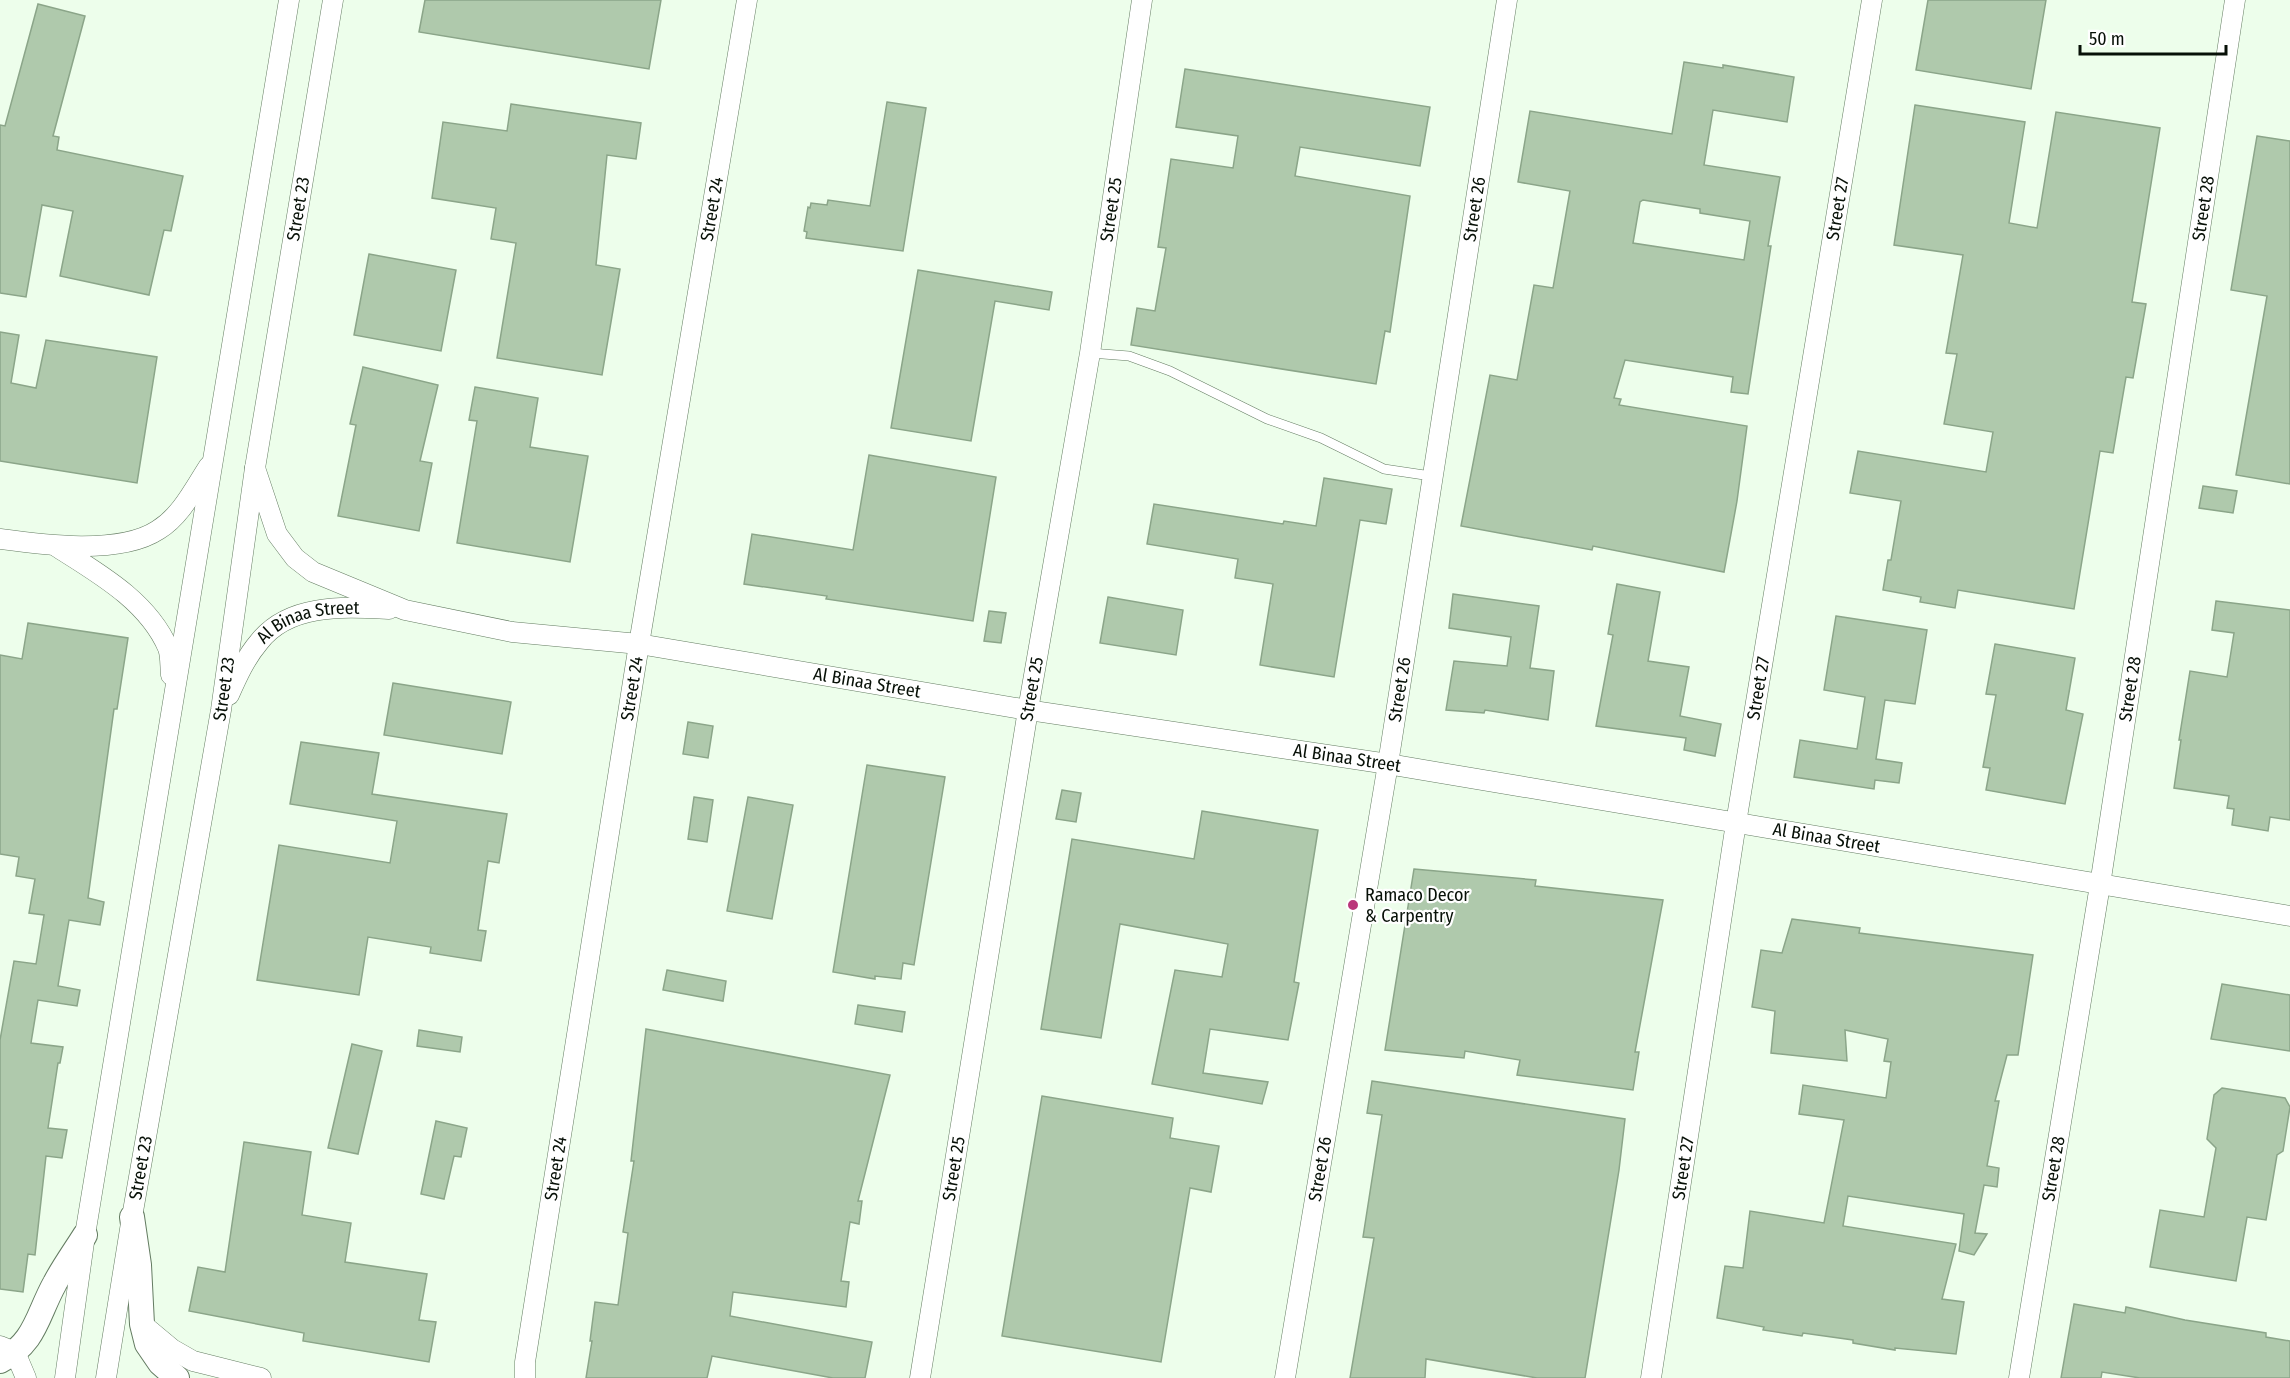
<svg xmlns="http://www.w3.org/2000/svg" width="2290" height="1378" viewBox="0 0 2290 1378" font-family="'Fira Sans Condensed',sans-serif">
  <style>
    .building { fill: #afc9ac; stroke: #8ba589; stroke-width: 1.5; fill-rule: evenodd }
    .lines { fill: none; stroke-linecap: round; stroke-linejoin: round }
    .service-casing { stroke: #647c62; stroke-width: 10 }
    .minor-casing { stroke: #647c62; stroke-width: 21 }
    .tertiary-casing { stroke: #647c62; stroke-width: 26 }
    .service { stroke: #fff; stroke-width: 9 }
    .minor { stroke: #fff; stroke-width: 20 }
    .tertiary { stroke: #fff; stroke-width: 24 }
    .poi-dot { fill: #ba367a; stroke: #fff; stroke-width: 2 }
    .labels { text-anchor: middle; stroke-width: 4.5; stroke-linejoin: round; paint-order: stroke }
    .street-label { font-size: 18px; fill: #071007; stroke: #fff }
    .poi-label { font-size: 18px; fill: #071007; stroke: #fff; text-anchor: start }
  </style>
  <rect width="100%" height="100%" fill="#edfeeb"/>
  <!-- building -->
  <g class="building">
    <path d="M 425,0 L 661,0 L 649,69 L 419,32 Z"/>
    <path d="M 1928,0 L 2046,0 L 2031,89 L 1916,70 Z"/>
    <path d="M 38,4 L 85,16 L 53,136 L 59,137 L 57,150 L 183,176 L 171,231 L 164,230 L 149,295 L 60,276 L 73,211 L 42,205 L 26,297 L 0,293 L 0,125 L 5,126 Z"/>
    <path d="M 1684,62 L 1723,68 L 1723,65 L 1794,77 L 1787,122 L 1713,110 L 1704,165 L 1780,177 L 1768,246 L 1771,246 L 1748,394 L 1731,392 L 1733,377 L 1625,360 L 1614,398 L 1621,399 L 1619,405 L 1747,426 L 1737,501 L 1724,572 L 1593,546 L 1592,550 L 1461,526 L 1490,375 L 1517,380 L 1534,285 L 1553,288 L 1570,191 L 1518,182 L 1530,111 L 1672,134 ZM 1643,200 L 1700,209 L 1700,213 L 1750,221 L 1744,260 L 1633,243 L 1640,202 Z"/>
    <path d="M 1185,69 L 1430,107 L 1420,166 L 1300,147 L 1295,176 L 1410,196 L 1390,332 L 1385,331 L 1376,384 L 1131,345 L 1137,308 L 1155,311 L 1166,248 L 1158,247 L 1171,159 L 1233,168 L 1238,136 L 1176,127 Z"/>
    <path d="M 887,102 L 926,108 L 903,251 L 806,238 L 807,232 L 804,231 L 808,207 L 810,208 L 811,203 L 827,205 L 828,200 L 870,206 Z"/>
    <path d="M 511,104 L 641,123 L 636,159 L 607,155 L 596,265 L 620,269 L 602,375 L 497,358 L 516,243 L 491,239 L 496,208 L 432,198 L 443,122 L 507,131 Z"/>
    <path d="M 1915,105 L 2025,122 L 2009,223 L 2037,228 L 2056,112 L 2160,128 L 2132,302 L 2146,304 L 2133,378 L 2126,377 L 2113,453 L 2100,451 L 2074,609 L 1958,590 L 1955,608 L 1920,602 L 1921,597 L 1883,590 L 1888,560 L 1891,560 L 1901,501 L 1850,493 L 1858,451 L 1986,472 L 1993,432 L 1944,424 L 1957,354 L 1946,353 L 1963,255 L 1894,245 Z"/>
    <path d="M 2257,136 L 2290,141 L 2290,484 L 2236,475 L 2267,296 L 2231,290 Z"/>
    <path d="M 369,254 L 456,270 L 441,351 L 354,335 Z"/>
    <path d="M 918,270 L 1052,292 L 1049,310 L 995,301 L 971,441 L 891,428 Z"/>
    <path d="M 0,332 L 19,335 L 11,383 L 36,388 L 46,340 L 157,357 L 137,483 L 0,461 Z"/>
    <path d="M 363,367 L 438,385 L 420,461 L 432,463 L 419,531 L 338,516 L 356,425 L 350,424 Z"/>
    <path d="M 475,387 L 538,398 L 530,447 L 588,456 L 570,562 L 457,543 L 477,421 L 469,420 Z"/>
    <path d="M 869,455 L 996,477 L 973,621 L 826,599 L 827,596 L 744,584 L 752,534 L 853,550 Z"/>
    <path d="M 1324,478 L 1392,489 L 1386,524 L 1360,520 L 1334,677 L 1260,665 L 1273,584 L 1235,578 L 1238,559 L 1147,544 L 1154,504 L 1283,524 L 1284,521 L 1316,526 Z"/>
    <path d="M 2203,486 L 2237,491 L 2233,513 L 2199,508 Z"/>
    <path d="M 1617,584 L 1660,592 L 1648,661 L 1689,667 L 1680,716 L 1721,724 L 1715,756 L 1684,750 L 1686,738 L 1596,726 L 1613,635 L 1608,634 Z"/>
    <path d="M 1453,594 L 1539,606 L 1530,668 L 1554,671 L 1548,720 L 1485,710 L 1484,713 L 1446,710 L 1454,661 L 1507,666 L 1511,637 L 1449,628 Z"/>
    <path d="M 1108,597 L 1183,610 L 1176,655 L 1100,643 Z"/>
    <path d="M 2216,601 L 2290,610 L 2290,820 L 2270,817 L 2268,831 L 2232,825 L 2234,809 L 2227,808 L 2229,796 L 2174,788 L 2181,740 L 2179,740 L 2190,671 L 2227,677 L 2234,633 L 2212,630 Z"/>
    <path d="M 989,611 L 1006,613 L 1001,643 L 984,641 Z"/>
    <path d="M 1836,616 L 1927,630 L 1915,704 L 1885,700 L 1876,759 L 1902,763 L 1899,783 L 1875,780 L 1874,789 L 1794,777 L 1800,740 L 1857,749 L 1865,697 L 1824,690 Z"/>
    <path d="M 28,623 L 128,638 L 117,709 L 114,709 L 88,898 L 104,902 L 100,925 L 69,920 L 58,986 L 80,990 L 77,1006 L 38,1000 L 31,1043 L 63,1047 L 60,1063 L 58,1063 L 48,1128 L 67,1130 L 62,1158 L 46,1156 L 35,1255 L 28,1254 L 23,1292 L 0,1289 L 0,1040 L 14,961 L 36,964 L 44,915 L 29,913 L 35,879 L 16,876 L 19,857 L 0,854 L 0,655 L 22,659 Z"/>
    <path d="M 1995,644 L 2075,658 L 2066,710 L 2083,714 L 2065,804 L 1986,790 L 1990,768 L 1983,767 L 1996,695 L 1986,694 Z"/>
    <path d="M 393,683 L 511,702 L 502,754 L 384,735 Z"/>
    <path d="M 688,722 L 713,726 L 708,758 L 683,754 Z"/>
    <path d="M 301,742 L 379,753 L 372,794 L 507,814 L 499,863 L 488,861 L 478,930 L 486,931 L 481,961 L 430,953 L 431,947 L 368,937 L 359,995 L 257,980 L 279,845 L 390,863 L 397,821 L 290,804 Z"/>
    <path d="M 867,765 L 945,777 L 914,965 L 903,963 L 901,979 L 875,976 L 875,979 L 833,972 Z"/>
    <path d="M 1062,790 L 1081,793 L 1076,822 L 1056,819 Z"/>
    <path d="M 694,797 L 713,800 L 707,842 L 688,839 Z"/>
    <path d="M 748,797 L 793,805 L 772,919 L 727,911 Z"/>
    <path d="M 1202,811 L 1318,830 L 1294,982 L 1299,983 L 1288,1040 L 1210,1029 L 1203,1073 L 1268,1082 L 1262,1104 L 1152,1084 L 1175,970 L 1222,977 L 1228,944 L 1120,924 L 1101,1038 L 1041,1029 L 1072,839 L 1194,859 Z"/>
    <path d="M 1414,869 L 1536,880 L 1535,886 L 1663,900 L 1635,1052 L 1639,1052 L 1633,1090 L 1517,1075 L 1520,1060 L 1465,1051 L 1464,1058 L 1385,1050 Z"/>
    <path d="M 1792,919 L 1860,928 L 1859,933 L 2033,955 L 2018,1055 L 2007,1055 L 1995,1101 L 1999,1101 L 1987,1166 L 1999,1168 L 1997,1187 L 1984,1185 L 1975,1233 L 1987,1234 L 1974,1255 L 1959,1251 L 1964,1214 L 1848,1196 L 1843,1226 L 1956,1244 L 1942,1299 L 1964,1302 L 1956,1354 L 1895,1348 L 1895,1350 L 1853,1343 L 1853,1340 L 1803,1333 L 1802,1336 L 1763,1330 L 1764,1327 L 1717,1318 L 1725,1266 L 1743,1268 L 1750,1211 L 1824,1223 L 1844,1120 L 1799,1114 L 1803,1085 L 1886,1098 L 1891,1062 L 1884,1061 L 1888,1039 L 1845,1030 L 1847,1061 L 1771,1053 L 1775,1011 L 1752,1007 L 1761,950 L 1782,953 Z"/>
    <path d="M 667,970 L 726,981 L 723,1001 L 663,990 Z"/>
    <path d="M 2222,984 L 2290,995 L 2290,1051 L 2211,1039 Z"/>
    <path d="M 858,1005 L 905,1012 L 902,1032 L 855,1024 Z"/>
    <path d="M 646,1029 L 890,1075 L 858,1201 L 862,1201 L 859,1224 L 850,1222 L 841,1281 L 849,1282 L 846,1307 L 733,1292 L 730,1316 L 872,1342 L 865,1378 L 833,1378 L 712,1356 L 707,1378 L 586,1378 L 592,1341 L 590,1341 L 595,1302 L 618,1305 L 628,1233 L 623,1232 L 634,1161 L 631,1161 Z"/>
    <path d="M 419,1030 L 462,1037 L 460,1052 L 417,1046 Z"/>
    <path d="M 352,1044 L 382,1051 L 358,1154 L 328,1148 Z"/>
    <path d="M 1372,1081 L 1625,1119 L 1619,1170 L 1585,1378 L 1537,1378 L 1426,1359 L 1425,1378 L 1350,1378 L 1374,1238 L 1363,1237 L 1382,1115 L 1367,1113 Z"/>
    <path d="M 2222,1088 L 2285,1098 L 2290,1107 L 2283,1151 L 2277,1155 L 2266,1220 L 2247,1217 L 2236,1281 L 2150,1267 L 2160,1210 L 2204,1217 L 2216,1148 L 2207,1139 L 2214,1095 Z"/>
    <path d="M 1042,1096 L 1173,1118 L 1170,1138 L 1219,1146 L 1211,1192 L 1190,1188 L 1161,1362 L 1002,1336 Z"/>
    <path d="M 436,1121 L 467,1128 L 461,1157 L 454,1156 L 444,1199 L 421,1194 Z"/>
    <path d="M 244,1142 L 311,1152 L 302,1215 L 351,1223 L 345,1262 L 427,1274 L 419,1320 L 436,1322 L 429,1362 L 303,1341 L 304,1333 L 189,1311 L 198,1267 L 225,1272 Z"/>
    <path d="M 2074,1304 L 2125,1313 L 2126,1307 L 2185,1320 L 2266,1333 L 2266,1337 L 2290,1341 L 2290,1378 L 2140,1378 L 2102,1372 L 2101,1378 L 2061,1378 Z"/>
  </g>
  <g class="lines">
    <defs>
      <path id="service" d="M 1090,353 L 1129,356 L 1170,371 L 1267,419 L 1321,438 L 1384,469 L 1431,476"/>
      <g id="minor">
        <path id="s1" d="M 255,468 L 277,534 L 295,558 L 313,572 L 405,610 L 512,632 L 639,644 L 1028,710 L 1388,764 L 2290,916"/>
        <path d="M 0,539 C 43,545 120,555 158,530 C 181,516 194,489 209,466"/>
        <path d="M 57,547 C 98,573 148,601 168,648 C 171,656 170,667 171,675"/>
        <path id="s2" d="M 229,695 C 237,677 246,657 259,642 C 289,603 345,607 389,609"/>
        <path d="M 142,1324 L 172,1349 L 193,1361 L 261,1378"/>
        <path d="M 0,1346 L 15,1352 L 26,1378"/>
        <path d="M 65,1378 L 85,1235 L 289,0"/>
        <path id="s3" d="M 106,1378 L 132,1217 L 221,710 L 255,468 L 333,0"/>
        <path id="s4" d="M 525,1378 L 525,1362 L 639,644 L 747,0"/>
        <path id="s5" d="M 920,1378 L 1028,710 L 1090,353 L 1142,0"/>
        <path id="s6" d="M 1285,1378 L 1388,764 L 1507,0"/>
        <path id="s7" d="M 1651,1378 L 1736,823 L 1872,0"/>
        <path id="s8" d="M 2019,1378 L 2100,885 L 2235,0"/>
      </g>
      <g id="tertiary">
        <path d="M 132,1217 L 139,1265 L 142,1324 L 147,1344 L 160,1363 L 177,1378"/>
        <path d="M 0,1361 C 36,1343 37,1315 55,1283 C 64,1266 75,1251 85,1235"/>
      </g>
    </defs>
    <!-- service casing -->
    <use href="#service" class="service-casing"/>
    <!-- minor casing -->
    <use href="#minor" class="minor-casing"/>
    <!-- tertiary casing -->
    <use href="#tertiary" class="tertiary-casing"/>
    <!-- service -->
    <use href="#service" class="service"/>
    <!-- minor -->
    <use href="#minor" class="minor"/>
    <!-- tertiary -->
    <use href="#tertiary" class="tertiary"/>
  </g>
  <!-- markers -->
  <circle class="poi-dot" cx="1353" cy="905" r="6"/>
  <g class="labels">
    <!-- street labels -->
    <g class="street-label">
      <text dy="6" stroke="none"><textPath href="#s3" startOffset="1185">Street 23</textPath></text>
      <text dy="6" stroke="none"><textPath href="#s4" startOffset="1184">Street 24</textPath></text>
      <text dy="6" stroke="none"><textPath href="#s6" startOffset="1184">Street 26</textPath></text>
      <text dy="6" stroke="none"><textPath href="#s7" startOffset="1184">Street 27</textPath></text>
      <text dy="6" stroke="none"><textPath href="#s8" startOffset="1184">Street 28</textPath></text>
      <text dy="6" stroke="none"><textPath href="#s5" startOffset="1184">Street 25</textPath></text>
      <text dy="6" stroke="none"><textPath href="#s2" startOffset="117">Al Binaa Street</textPath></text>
      <text dy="6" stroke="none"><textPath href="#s1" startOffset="690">Al Binaa Street</textPath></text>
      <text dy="6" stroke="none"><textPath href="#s4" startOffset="698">Street 24</textPath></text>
      <text dy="6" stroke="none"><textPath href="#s7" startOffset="698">Street 27</textPath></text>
      <text dy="6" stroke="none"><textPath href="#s5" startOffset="698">Street 25</textPath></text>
      <text dy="6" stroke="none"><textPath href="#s6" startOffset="698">Street 26</textPath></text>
      <text dy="6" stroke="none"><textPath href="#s8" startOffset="698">Street 28</textPath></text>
      <text dy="6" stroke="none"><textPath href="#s3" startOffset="699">Street 23</textPath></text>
      <text dy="6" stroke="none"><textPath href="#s1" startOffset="1176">Al Binaa Street</textPath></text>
      <text dy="6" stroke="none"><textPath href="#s1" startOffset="1662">Al Binaa Street</textPath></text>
      <text dy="6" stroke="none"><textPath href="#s3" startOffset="213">Street 23</textPath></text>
      <text dy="6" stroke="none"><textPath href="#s4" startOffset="212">Street 24</textPath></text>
      <text dy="6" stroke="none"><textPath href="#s5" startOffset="212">Street 25</textPath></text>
      <text dy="6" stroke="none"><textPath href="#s6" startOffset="212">Street 26</textPath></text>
      <text dy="6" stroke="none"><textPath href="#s7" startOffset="212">Street 27</textPath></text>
      <text dy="6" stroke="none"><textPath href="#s8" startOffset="212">Street 28</textPath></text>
    </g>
    <!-- poi labels -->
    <g class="poi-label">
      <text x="1365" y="901">Ramaco Decor<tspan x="1365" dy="21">&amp; Carpentry</tspan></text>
    </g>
  </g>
  <!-- scale -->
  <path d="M2080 45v9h146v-9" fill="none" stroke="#071007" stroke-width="3"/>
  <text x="2089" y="45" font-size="18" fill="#071007" stroke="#ffffff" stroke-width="4.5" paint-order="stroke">50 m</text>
</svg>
